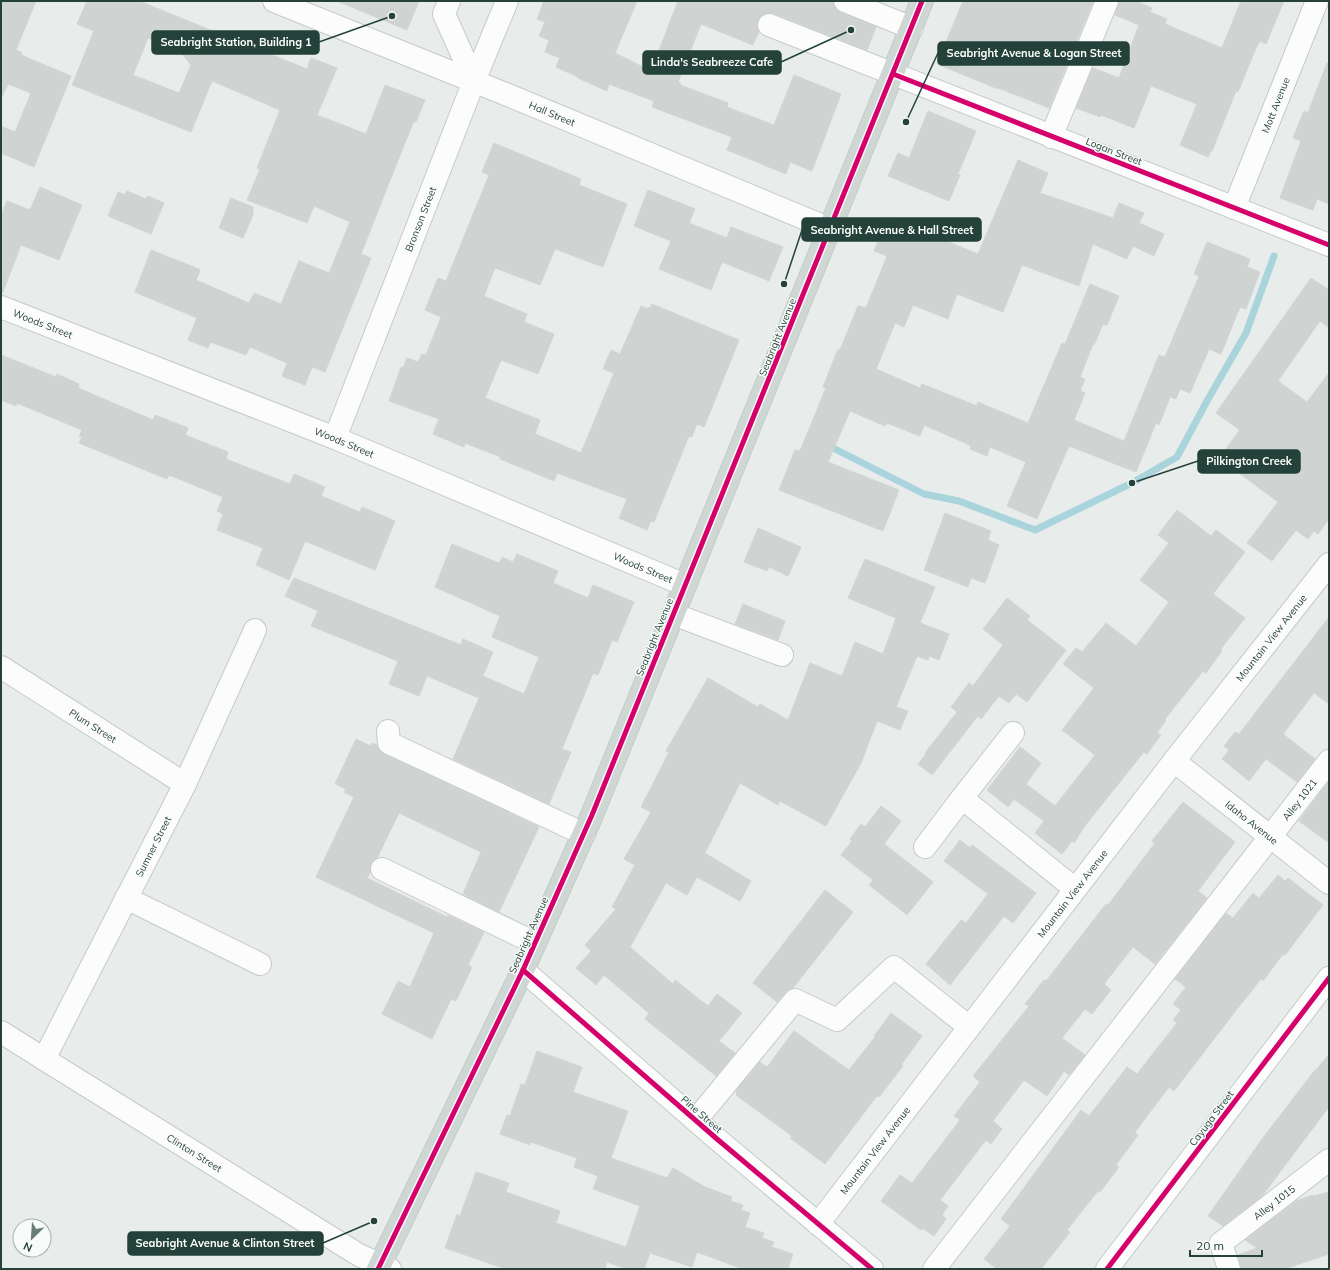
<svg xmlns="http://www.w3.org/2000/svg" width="1330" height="1270" viewBox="0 0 1330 1270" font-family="Mulish,sans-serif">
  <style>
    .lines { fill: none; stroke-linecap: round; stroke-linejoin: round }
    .stream { stroke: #a9d4db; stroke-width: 7 }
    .building { fill: #cfd4d2; stroke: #d1d6d4; fill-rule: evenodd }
    .minor-casing { stroke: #c5cac8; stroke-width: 24 }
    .major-casing { stroke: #c3ccc9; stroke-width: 24 }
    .minor { stroke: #fcfcfc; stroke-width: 22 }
    .major { stroke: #cfd7d5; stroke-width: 22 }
    .cycleway-casing { stroke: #f7fbf9; stroke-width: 8 }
    .cycleway { stroke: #d6006c; stroke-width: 5 }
    .labels { text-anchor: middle; stroke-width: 3; stroke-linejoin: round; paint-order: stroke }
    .street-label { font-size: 10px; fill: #24423a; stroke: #f7fbf9 }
    .leader { fill: none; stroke: #24423a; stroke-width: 1.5 }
    .callout-dot { fill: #24423a; stroke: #f7fbf9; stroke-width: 1.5 }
    .callout { fill: #24423a; stroke: #24423a; stroke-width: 1.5 }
    .callout-label { font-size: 11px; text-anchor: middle; font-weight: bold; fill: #fff }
  </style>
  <rect width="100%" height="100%" fill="#e8edeb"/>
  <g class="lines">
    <!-- stream -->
    <path class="stream" d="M 829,446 L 924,494 L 959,501 L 1035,530 L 1132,483 L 1177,457 L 1207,401 L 1246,333 L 1274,256"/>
  </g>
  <!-- building -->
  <g class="building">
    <path d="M 1,1 L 36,1 L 16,50 L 22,53 L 21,55 L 71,76 L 34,167 L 1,153 L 1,126 L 15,132 L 31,93 L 8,84 L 1,99 Z"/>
    <path d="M 87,1 L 139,1 L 307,69 L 311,58 L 337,68 L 317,115 L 366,134 L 385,85 L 425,100 L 416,122 L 414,121 L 406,140 L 361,254 L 371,258 L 325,372 L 312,367 L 305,385 L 282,376 L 287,363 L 250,347 L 246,355 L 210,342 L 208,348 L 188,340 L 197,318 L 135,292 L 151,250 L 199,269 L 200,271 L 196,280 L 249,303 L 254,293 L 281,304 L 299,261 L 329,273 L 350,222 L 314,206 L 307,223 L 247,200 L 260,169 L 257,168 L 280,110 L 212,81 L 191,132 L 72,85 L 94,31 L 77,24 ZM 148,38 L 181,52 L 191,65 L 179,93 L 133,75 Z"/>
    <path d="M 337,1 L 419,1 L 407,30 Z"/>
    <path d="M 544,1 L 637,1 L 615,53 L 651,71 L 678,1 L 833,1 L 835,8 L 840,12 L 876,27 L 867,50 L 773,13 L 768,13 L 762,15 L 758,20 L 757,26 L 759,32 L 753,45 L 701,24 L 678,82 L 681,83 L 680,85 L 728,103 L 727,107 L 774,125 L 794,75 L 841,94 L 812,171 L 790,162 L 786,174 L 727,150 L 732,137 L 652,107 L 654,101 L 609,84 L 607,91 L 578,78 L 578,77 L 556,67 L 560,58 L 545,52 L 549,40 L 539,36 L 545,22 L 537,19 Z"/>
    <path d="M 963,1 L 1093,1 L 1049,108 L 998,88 L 998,89 L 937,64 Z"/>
    <path d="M 1119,1 L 1136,1 L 1152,8 L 1150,12 L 1167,19 L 1165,24 L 1222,48 L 1241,1 L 1284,1 L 1266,44 L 1260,41 L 1256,48 L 1238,92 L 1236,91 L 1212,151 L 1211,151 L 1208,157 L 1180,145 L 1197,104 L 1151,86 L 1134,128 L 1101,115 L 1100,117 L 1076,108 L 1093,68 L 1119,78 L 1139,25 L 1115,15 Z"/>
    <path d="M 1327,63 L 1329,64 L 1329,204 L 1317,199 L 1313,210 L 1280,198 L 1301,141 L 1293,138 L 1304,111 L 1308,113 Z"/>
    <path d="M 928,111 L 976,131 L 958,174 L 960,175 L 949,201 L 888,176 L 898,153 L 909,158 Z"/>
    <path d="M 494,143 L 581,179 L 579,185 L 627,204 L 603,267 L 555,249 L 540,285 L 495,268 L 484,296 L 527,314 L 524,322 L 554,334 L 538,374 L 501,360 L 485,398 L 540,420 L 535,434 L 581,453 L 614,373 L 603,369 L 611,350 L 620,354 L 641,306 L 647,309 L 648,307 L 650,308 L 652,304 L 739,340 L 704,427 L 697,424 L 692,437 L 689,436 L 654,522 L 651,521 L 647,530 L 619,518 L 627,499 L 557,473 L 554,481 L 500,459 L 501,457 L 465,443 L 464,447 L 433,434 L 439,419 L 389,401 L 401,367 L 403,368 L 407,358 L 418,362 L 422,354 L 426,355 L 441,317 L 425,310 L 438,278 L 446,281 L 489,175 L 482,172 Z"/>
    <path d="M 1018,160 L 1048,173 L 1040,193 L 1113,218 L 1119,203 L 1144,213 L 1139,223 L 1164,234 L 1154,256 L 1133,246 L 1127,259 L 1093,244 L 1079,286 L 1022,265 L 1003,312 L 957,294 L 948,319 L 913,305 L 904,327 L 895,323 L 876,369 L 920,388 L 922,384 L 977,406 L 978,402 L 1028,423 L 1062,343 L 1065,344 L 1090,284 L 1119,296 L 1107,325 L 1103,324 L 1094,345 L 1093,344 L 1080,377 L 1085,379 L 1080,391 L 1085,393 L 1074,420 L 1124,441 L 1159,355 L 1165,357 L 1199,276 L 1194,274 L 1207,242 L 1250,259 L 1247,267 L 1260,272 L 1246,309 L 1240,307 L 1221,354 L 1209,349 L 1190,393 L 1180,389 L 1176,399 L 1170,397 L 1159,425 L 1156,423 L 1136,472 L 1069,446 L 1037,519 L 1007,506 L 1026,462 L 990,447 L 987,456 L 970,449 L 971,446 L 963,442 L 924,425 L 920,436 L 887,423 L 885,426 L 850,411 L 828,462 L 899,490 L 883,531 L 779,490 L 795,450 L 800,451 L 826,388 L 823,387 L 838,349 L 840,350 L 858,306 L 866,308 L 887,256 L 874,251 L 888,217 L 978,254 Z"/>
    <path d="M 40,187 L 82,205 L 59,260 L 21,245 L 3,292 L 1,292 L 1,216 L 7,201 L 30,210 Z"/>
    <path d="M 648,190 L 695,209 L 689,223 L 727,238 L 731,227 L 783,247 L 769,281 L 722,262 L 711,290 L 659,269 L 671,241 L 634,226 Z"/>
    <path d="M 127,191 L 146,199 L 148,196 L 164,203 L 151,234 L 108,216 L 118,192 L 125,195 Z"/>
    <path d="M 231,198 L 253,207 L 253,215 L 243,238 L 219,228 Z"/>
    <path d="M 1311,278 L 1329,290 L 1329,328 L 1320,321 L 1278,381 L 1307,402 L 1329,373 L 1329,519 L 1318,534 L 1314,531 L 1308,539 L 1296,530 L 1272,561 L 1247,543 L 1278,502 L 1219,458 L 1240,430 L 1216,413 Z"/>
    <path d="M 1,355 L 56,377 L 57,374 L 79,384 L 78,388 L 153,420 L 155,415 L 188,428 L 185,435 L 228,452 L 226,459 L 290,484 L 294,474 L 325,487 L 321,496 L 360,512 L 362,507 L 395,521 L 375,570 L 305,541 L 289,580 L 256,565 L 263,548 L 217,530 L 223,514 L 217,511 L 223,497 L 169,475 L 167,479 L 79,443 L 82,437 L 79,436 L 82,430 L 17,403 L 16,406 L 1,400 Z"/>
    <path d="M 1177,510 L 1211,536 L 1216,530 L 1245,552 L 1213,594 L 1245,618 L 1220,650 L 1222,651 L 1206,673 L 1203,671 L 1165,719 L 1166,720 L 1157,733 L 1161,735 L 1147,754 L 1144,752 L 1084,827 L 1074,843 L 1072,841 L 1062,854 L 1035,833 L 1044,821 L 1014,799 L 1008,807 L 987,790 L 1020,747 L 1041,763 L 1026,784 L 1055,806 L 1095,755 L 1062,730 L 1094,688 L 1063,664 L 1076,648 L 1082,652 L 1106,623 L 1136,646 L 1169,602 L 1140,580 L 1169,543 L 1158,535 Z"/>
    <path d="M 945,513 L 991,531 L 988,540 L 999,545 L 985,583 L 971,578 L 968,587 L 924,570 Z"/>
    <path d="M 758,528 L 801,547 L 788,576 L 769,567 L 767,571 L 744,562 Z"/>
    <path d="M 452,544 L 499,563 L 502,557 L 513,562 L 517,554 L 558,571 L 553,583 L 588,598 L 593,585 L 634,602 L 617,642 L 612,640 L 598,675 L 593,673 L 562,749 L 571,752 L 549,804 L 453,759 L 479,698 L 427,676 L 419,696 L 389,684 L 398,661 L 311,626 L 318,611 L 285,596 L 294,578 L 461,645 L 463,639 L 493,652 L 483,676 L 524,694 L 539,657 L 492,637 L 500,616 L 435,587 Z"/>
    <path d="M 865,559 L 935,587 L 920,623 L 949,634 L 939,660 L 929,656 L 928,660 L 917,656 L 896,707 L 908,711 L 900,730 L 877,721 L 861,763 L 826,826 L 780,801 L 778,805 L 740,783 L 705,853 L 751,881 L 740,901 L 697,877 L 687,895 L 666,883 L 630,947 L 673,984 L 675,980 L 708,1006 L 717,994 L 742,1013 L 719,1041 L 735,1053 L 716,1076 L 645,1019 L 649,1013 L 604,975 L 596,985 L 576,968 L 591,951 L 585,945 L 616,909 L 612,907 L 635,865 L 624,859 L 651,812 L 641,807 L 669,752 L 666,751 L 708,678 L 758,707 L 760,704 L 788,720 L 810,663 L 842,676 L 855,642 L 883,654 L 896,618 L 848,598 Z"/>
    <path d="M 1007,598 L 1030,616 L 1027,620 L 1066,650 L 1027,702 L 1016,694 L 1009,703 L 999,696 L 981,719 L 978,716 L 932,775 L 918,764 L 926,754 L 925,753 L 957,712 L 951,707 L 969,683 L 973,686 L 1003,645 L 983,629 Z"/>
    <path d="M 743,604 L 785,621 L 778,640 L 735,624 Z"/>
    <path d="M 1329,617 L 1329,704 L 1314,693 L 1283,734 L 1315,759 L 1297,782 L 1266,759 L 1249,781 L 1222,759 L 1229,750 L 1224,746 L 1235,732 L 1239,734 Z"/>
    <path d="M 356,739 L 371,746 L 372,743 L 377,745 L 379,750 L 384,754 L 539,827 L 499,912 L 463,894 L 481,852 L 399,813 L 377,858 L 371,863 L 370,872 L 367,878 L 447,917 L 448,915 L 484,932 L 468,965 L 472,967 L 456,1001 L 451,999 L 432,1039 L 382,1014 L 398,981 L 410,987 L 434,933 L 316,877 L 354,797 L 344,792 L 346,789 L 335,784 Z"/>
    <path d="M 1329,781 L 1329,843 L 1299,821 Z"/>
    <path d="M 1183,802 L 1235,842 L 1198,891 L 1207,898 L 1155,964 L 1133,947 L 1104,984 L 1111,990 L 1092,1014 L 1085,1009 L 1062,1038 L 1085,1055 L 1069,1075 L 1064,1071 L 1047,1096 L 1024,1080 L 993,1121 L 1002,1129 L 991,1144 L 986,1140 L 940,1200 L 948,1206 L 942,1215 L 946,1219 L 934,1236 L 922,1228 L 921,1230 L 881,1201 L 900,1175 L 912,1183 L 960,1120 L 954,1116 L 980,1082 L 973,1076 L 1029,1006 L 1025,1004 L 1044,980 L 1046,981 L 1106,904 L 1108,905 L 1155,843 L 1152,841 Z"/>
    <path d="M 881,806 L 901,821 L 884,844 L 933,882 L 907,915 L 869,885 L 873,880 L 841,855 L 852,841 L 850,839 L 861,824 L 865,827 Z"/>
    <path d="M 960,840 L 970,848 L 972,845 L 1036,893 L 1013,923 L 1004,916 L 950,985 L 926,964 L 961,920 L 966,923 L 988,894 L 944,861 Z"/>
    <path d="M 1278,875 L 1285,881 L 1288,878 L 1323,905 L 1285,955 L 1283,954 L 1263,981 L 1261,979 L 1241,1004 L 1174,1091 L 1169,1087 L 1135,1132 L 1138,1135 L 1116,1165 L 1119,1167 L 1100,1192 L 1098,1191 L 1067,1230 L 1070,1232 L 1041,1269 L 997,1269 L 984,1259 L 1010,1226 L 1001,1219 L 1081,1110 L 1089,1116 L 1127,1067 L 1137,1074 L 1177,1023 L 1173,1020 L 1181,1010 L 1173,1004 L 1186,987 L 1175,979 L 1226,913 L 1233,918 L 1253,893 L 1259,898 Z"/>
    <path d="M 825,890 L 853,912 L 793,988 L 786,992 L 777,1002 L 753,983 Z"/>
    <path d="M 891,1013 L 922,1036 L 901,1065 L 903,1066 L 879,1097 L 877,1096 L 825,1164 L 790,1138 L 792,1136 L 736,1095 L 737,1093 L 736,1091 L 760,1062 L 767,1067 L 794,1031 L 849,1070 L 875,1037 L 874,1036 Z"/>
    <path d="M 537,1051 L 582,1067 L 573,1092 L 628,1111 L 611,1158 L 667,1178 L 673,1168 L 705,1187 L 732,1197 L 730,1201 L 743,1205 L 741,1210 L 750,1213 L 745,1227 L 764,1233 L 762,1238 L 774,1242 L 772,1247 L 793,1254 L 788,1269 L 743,1269 L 697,1252 L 692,1267 L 650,1253 L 644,1269 L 627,1269 L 607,1262 L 605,1269 L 506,1269 L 445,1248 L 457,1214 L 460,1216 L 476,1172 L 509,1183 L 506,1192 L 560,1211 L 556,1223 L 626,1247 L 640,1206 L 593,1189 L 598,1176 L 574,1167 L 577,1158 L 531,1142 L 530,1145 L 500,1134 L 507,1115 L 510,1116 L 521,1084 L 525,1085 Z"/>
    <path d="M 1329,1054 L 1329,1107 L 1262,1196 L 1223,1226 L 1208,1216 L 1262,1139 L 1315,1070 L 1316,1070 Z"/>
    <path d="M 1329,1192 L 1329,1254 L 1284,1269 L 1241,1269 L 1238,1255 L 1257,1248 L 1245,1240 L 1296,1201 L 1313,1195 L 1313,1196 Z"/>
  </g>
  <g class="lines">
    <defs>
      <g id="minor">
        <path id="s1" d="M 274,1 L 508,95 L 830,229"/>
        <path d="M 449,1 L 444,14 L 474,81"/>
        <path d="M 845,1 L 912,28"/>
        <path d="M 769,25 L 1329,245"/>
        <path d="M 1051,137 L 1107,1"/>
        <path id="s2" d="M 1234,208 L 1317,1"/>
        <path id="s3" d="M 1,307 L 335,438 L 685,585"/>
        <path id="s4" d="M 335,438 L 474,81 L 507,1"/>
        <path d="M 673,614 L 782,655"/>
        <path id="s5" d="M 1,667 L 185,784"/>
        <path d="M 388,731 L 389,743 L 584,834"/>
        <path id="s6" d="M 1174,761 L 1329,883"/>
        <path d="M 962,798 L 1013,733"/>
        <path d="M 925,847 L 962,798 L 1075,889"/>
        <path d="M 382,869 L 535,943"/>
        <path d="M 126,898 L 260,964"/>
        <path d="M 523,970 L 717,1139 L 872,1269"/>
        <path id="s7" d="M 1,1032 L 44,1059 L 359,1255 L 390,1269"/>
        <path id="s8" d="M 44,1059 L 185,784 L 255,630"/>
        <path d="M 696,1120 L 795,1000 L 837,1020 L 894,967 L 969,1027"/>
        <path id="s9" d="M 818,1224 L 1174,761 L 1329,564"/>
        <path id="s10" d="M 934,1269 L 1329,761"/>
        <path d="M 1107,1269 L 1329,978"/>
        <path id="s11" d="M 1229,1269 L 1221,1243 L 1329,1160"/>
      </g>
      <path id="major" d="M 378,1269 L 523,970 L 592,815 L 922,1"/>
    </defs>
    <!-- minor casing -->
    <use href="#minor" class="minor-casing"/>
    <!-- major casing -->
    <use href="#major" class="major-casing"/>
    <!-- minor -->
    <use href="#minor" class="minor"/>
    <!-- major -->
    <use href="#major" class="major"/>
    <defs>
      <g id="cycleway">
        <path d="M 893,74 L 1329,245"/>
        <path d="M 523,970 L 717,1139 L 872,1269"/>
        <path d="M 378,1269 L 523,970 L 592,815 L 922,1"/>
        <path d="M 1107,1269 L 1329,978"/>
      </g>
    </defs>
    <!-- cycleway casing -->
    <use href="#cycleway" class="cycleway-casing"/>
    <!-- cycleway -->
    <use href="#cycleway" class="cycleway"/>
  </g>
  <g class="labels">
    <!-- street labels -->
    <g class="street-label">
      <text dy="4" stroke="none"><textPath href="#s2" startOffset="111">Mott Avenue</textPath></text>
      <text dy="4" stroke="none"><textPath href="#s1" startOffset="300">Hall Street</textPath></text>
      <text transform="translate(1114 151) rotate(21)" y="4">Logan Street</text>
      <text dy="4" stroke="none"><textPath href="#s4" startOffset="235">Bronson Street</textPath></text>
      <text dy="4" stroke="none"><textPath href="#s3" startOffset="45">Woods Street</textPath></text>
      <text transform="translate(777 337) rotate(-68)" y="4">Seabright Avenue</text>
      <text dy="4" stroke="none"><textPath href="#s3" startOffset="369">Woods Street</textPath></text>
      <text dy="4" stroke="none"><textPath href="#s3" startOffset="693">Woods Street</textPath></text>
      <text transform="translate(654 637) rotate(-68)" y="4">Seabright Avenue</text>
      <text dy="4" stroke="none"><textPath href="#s9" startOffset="741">Mountain View Avenue</textPath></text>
      <text dy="4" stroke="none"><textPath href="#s5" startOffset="109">Plum Street</textPath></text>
      <text dy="4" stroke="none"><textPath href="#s10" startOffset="595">Alley 1021</textPath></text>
      <text dy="4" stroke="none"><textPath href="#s6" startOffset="99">Idaho Avenue</textPath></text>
      <text dy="4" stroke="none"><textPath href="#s8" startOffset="239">Sumner Street</textPath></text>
      <text dy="4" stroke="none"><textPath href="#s9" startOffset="417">Mountain View Avenue</textPath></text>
      <text transform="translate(528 935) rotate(-66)" y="4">Seabright Avenue</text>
      <text transform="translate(702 1114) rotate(41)" y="4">Pine Street</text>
      <text transform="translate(1211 1118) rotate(-53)" y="4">Cayuga Street</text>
      <text dy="4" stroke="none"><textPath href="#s9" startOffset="93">Mountain View Avenue</textPath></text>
      <text dy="4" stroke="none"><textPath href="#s7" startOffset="228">Clinton Street</textPath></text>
      <text dy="4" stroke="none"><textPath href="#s11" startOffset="94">Alley 1015</textPath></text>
    </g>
  </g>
  <!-- callouts -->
  <path class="leader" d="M392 16L319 42M906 122L938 53M851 30L781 62M784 284L802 230M1132 483L1198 461M374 1221L323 1243"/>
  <g class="callout-dot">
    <circle cx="392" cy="16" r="4"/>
    <circle cx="906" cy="122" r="4"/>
    <circle cx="851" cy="30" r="4"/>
    <circle cx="784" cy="284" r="4"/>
    <circle cx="1132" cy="483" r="4"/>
    <circle cx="374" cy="1221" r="4"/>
  </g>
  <g class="callout">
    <rect x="152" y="31" width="167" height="23" rx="4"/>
    <rect x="938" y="42" width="191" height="23" rx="4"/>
    <rect x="643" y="51" width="138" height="23" rx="4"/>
    <rect x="802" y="218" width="179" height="23" rx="4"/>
    <rect x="1198" y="450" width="102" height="23" rx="4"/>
    <rect x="128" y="1232" width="195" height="23" rx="4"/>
  </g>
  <g class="callout-label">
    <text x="236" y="46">Seabright Station, Building 1</text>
    <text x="1034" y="57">Seabright Avenue &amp; Logan Street</text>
    <text x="712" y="66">Linda's Seabreeze Cafe</text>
    <text x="892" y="234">Seabright Avenue &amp; Hall Street</text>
    <text x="1249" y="465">Pilkington Creek</text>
    <text x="225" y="1247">Seabright Avenue &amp; Clinton Street</text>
  </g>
  <!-- border -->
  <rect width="1330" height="1270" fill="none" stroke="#24423a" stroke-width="4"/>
  <!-- north arrow -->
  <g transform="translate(32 1238) rotate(205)"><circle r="19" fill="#f7fbf9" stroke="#a3b1ad"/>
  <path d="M0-3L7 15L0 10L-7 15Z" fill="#697e78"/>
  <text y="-6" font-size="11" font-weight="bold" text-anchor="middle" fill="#24423a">N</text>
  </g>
  <!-- scale -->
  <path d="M1190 1250v6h72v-6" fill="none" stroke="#24423a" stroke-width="2"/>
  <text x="1196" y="1250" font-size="12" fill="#24423a" stroke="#f7fbf9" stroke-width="3" paint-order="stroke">20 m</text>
</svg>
